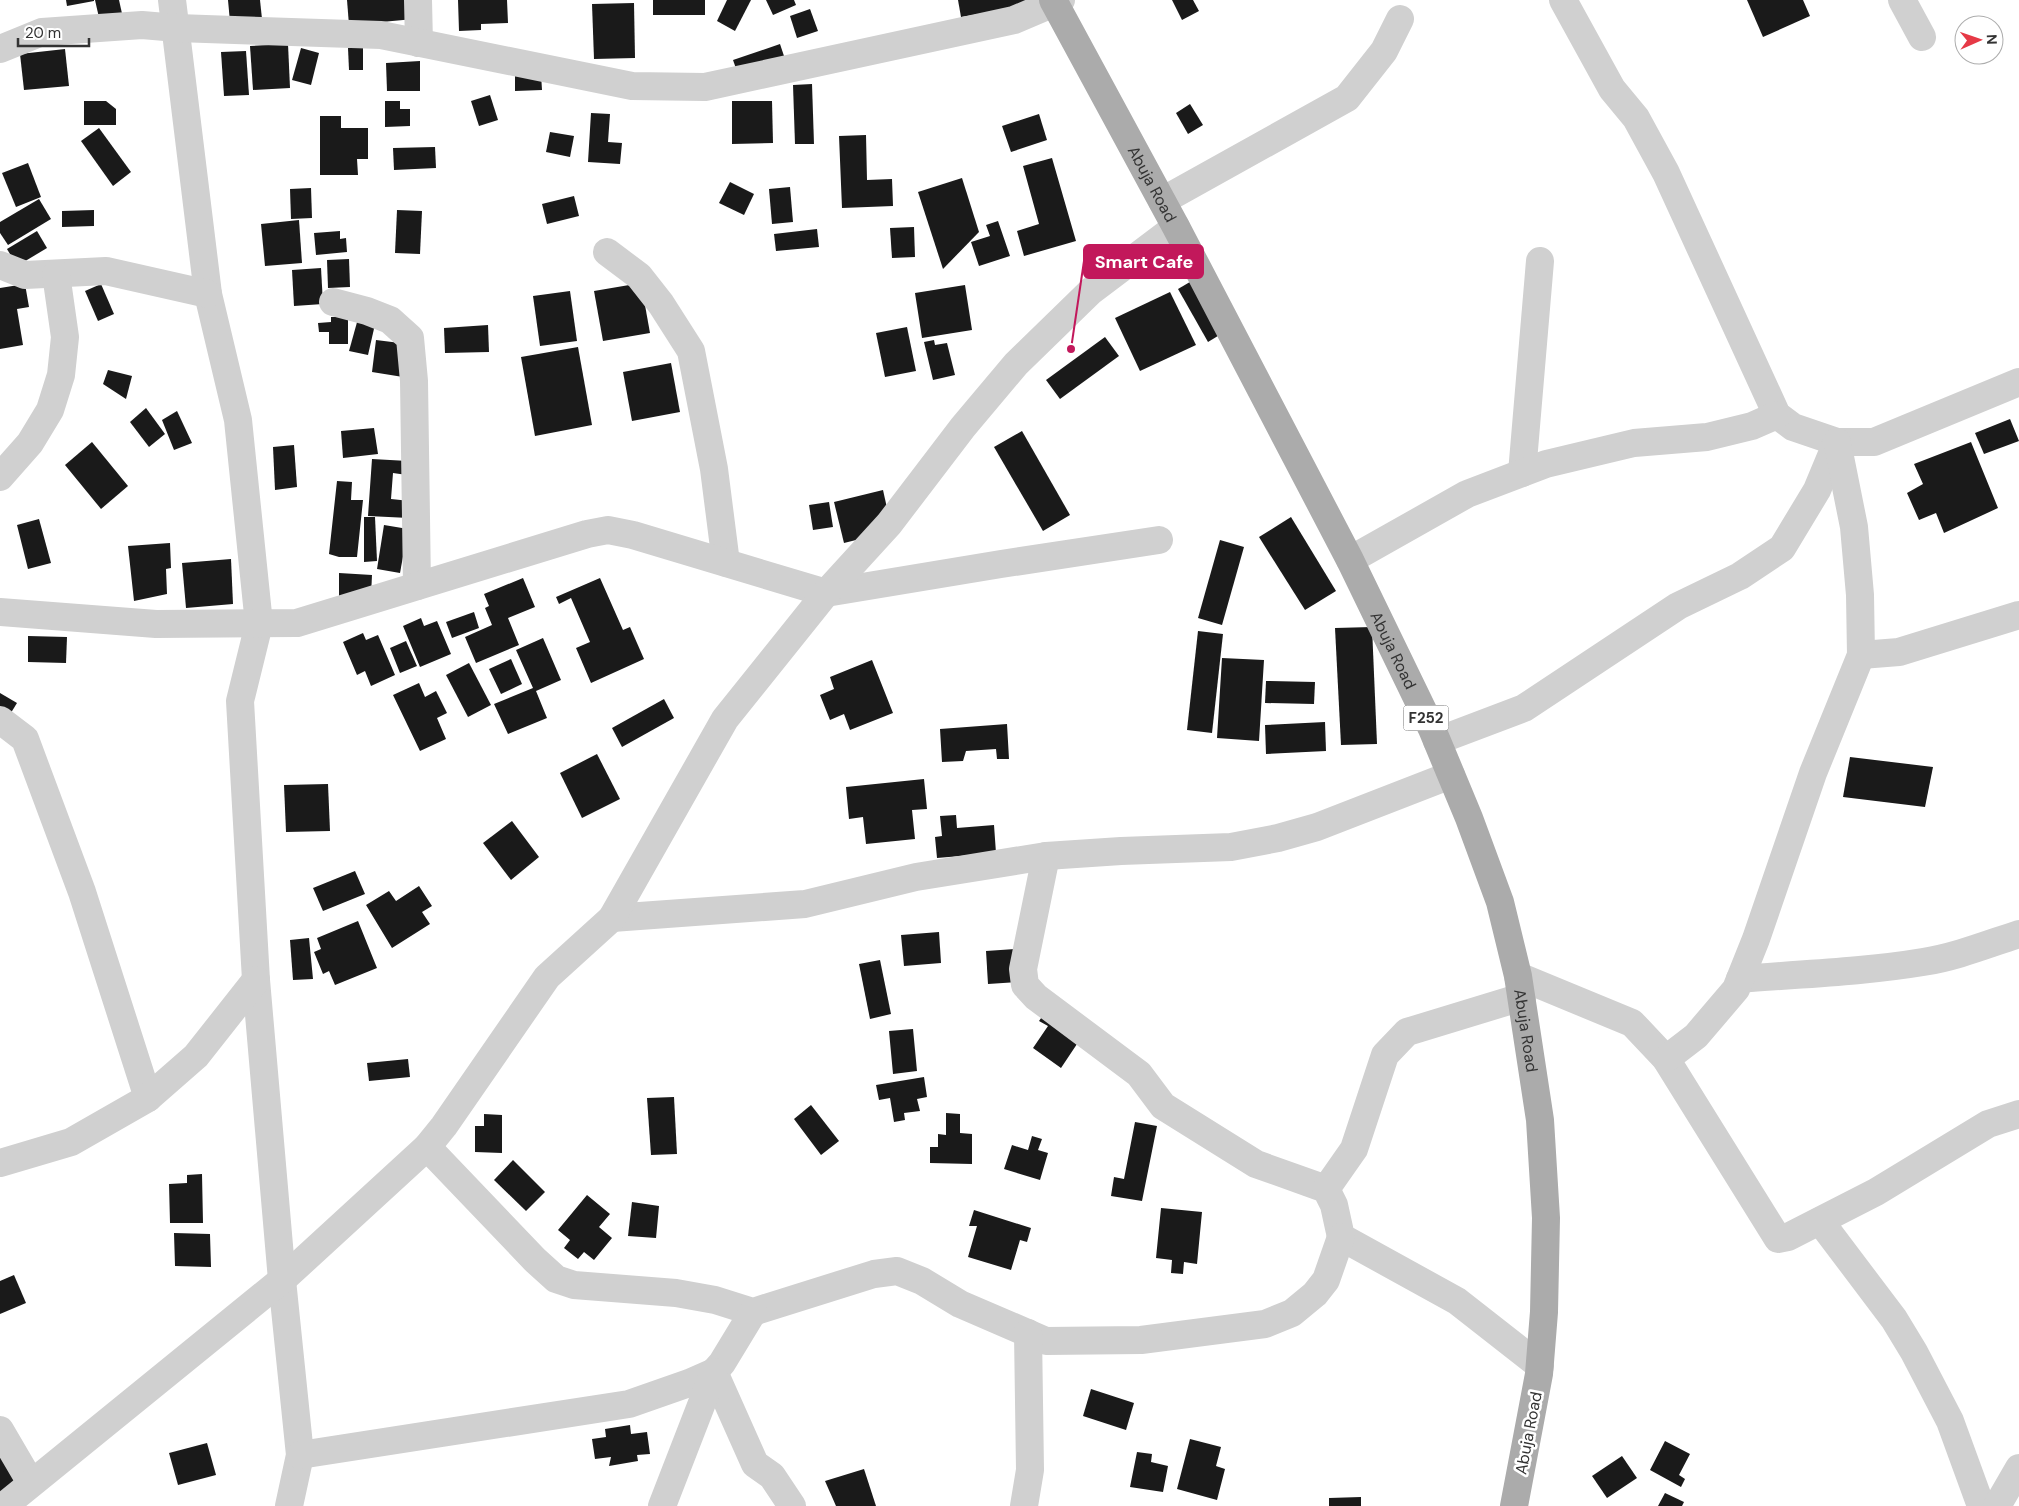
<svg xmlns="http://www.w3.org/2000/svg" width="2019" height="1506" viewBox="0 0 2019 1506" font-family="'DM Sans',sans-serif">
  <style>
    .building { fill: #1a1a1a }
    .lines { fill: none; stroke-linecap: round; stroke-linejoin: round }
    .minor { stroke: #d0d0d0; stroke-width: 28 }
    .major { stroke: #ababab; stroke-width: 28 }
    .labels { text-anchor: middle; stroke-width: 5; stroke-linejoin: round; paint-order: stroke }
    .shield { fill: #fff; stroke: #707070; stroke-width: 1 }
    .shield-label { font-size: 15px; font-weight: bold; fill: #333 }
    .street-label { font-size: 16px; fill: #333; stroke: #fff }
    .leader { fill: none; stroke: #c2185b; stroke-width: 2 }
    .callout-dot { fill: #c2185b; stroke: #fff; stroke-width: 2 }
    .callout { fill: #c2185b; stroke: #c2185b; stroke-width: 2 }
    .callout-label { font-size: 18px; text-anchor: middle; font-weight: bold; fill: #fff }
  </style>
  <rect width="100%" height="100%" fill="#fff"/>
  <!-- building -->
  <g class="building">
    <path d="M 66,0 L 94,0 L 94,1 L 67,6 Z"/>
    <path d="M 95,0 L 119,0 L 123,18 L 100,22 Z"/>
    <path d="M 228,0 L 260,0 L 262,19 L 230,22 Z"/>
    <path d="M 347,0 L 412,0 L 414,19 L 349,25 Z"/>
    <path d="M 458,0 L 507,0 L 508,23 L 481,24 L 481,30 L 459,31 Z"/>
    <rect x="653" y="0" width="52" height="15"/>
    <path d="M 727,0 L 751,0 L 735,31 L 717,21 Z"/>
    <path d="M 766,0 L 794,0 L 796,5 L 773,15 Z"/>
    <path d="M 958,0 L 1027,0 L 1028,6 L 961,17 Z"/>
    <path d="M 1172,0 L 1193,0 L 1199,11 L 1182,20 Z"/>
    <path d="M 1747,0 L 1803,0 L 1810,16 L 1763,37 Z"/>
    <path d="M 634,3 L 635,58 L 594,59 L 592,4 Z"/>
    <path d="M 810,9 L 818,31 L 797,38 L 790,16 Z"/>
    <path d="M 288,44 L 290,88 L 253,90 L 250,46 Z"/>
    <path d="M 780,44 L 786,62 L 739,77 L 733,60 Z"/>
    <path d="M 301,48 L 319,53 L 311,85 L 292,80 Z"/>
    <path d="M 348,48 L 363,48 L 363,70 L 349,70 Z"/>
    <path d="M 65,49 L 69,86 L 24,90 L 20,54 Z"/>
    <path d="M 246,51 L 249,95 L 224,96 L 221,52 Z"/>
    <path d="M 420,61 L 420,91 L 387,91 L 386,63 Z"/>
    <path d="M 515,73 L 541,73 L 542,90 L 515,91 Z"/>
    <path d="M 812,84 L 814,144 L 795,144 L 793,85 Z"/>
    <path d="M 490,95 L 498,120 L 479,126 L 471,101 Z"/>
    <path d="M 84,101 L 106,101 L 116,109 L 116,125 L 84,125 Z"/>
    <path d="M 385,101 L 400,101 L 400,109 L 410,109 L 410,126 L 385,127 Z"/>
    <path d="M 732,101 L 772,101 L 773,143 L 732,144 Z"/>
    <path d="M 1190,104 L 1203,125 L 1188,134 L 1176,113 Z"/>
    <path d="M 591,113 L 610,114 L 608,142 L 622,143 L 620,164 L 588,162 Z"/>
    <path d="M 1039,114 L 1047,140 L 1011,152 L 1002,126 Z"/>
    <path d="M 320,116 L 341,116 L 341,128 L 368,128 L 368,159 L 357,159 L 358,175 L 320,175 Z"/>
    <path d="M 99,128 L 131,172 L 113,186 L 81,141 Z"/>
    <path d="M 550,132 L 574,136 L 570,157 L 546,152 Z"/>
    <path d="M 866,135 L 867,180 L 892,179 L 893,206 L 842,208 L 839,136 Z"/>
    <path d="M 435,147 L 436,168 L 394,170 L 393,148 Z"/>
    <path d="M 1052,158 L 1076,241 L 1024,256 L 1017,231 L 1039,224 L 1023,166 Z"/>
    <path d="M 28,163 L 41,197 L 16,207 L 2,173 Z"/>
    <path d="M 962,178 L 979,232 L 943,269 L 918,192 Z"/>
    <path d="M 730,182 L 754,194 L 744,215 L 719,203 Z"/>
    <path d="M 790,187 L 793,222 L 772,224 L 769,189 Z"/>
    <path d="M 311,188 L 312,218 L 291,219 L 290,189 Z"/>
    <path d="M 574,196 L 579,216 L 547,224 L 542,204 Z"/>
    <path d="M 39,199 L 51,219 L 8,245 L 0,233 L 0,222 Z"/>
    <path d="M 94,210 L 94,226 L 62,227 L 62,211 Z"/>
    <path d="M 397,210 L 422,211 L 420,254 L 395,253 Z"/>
    <path d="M 299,220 L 302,263 L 265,266 L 261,224 Z"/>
    <path d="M 998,221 L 1010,256 L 979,266 L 971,242 L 990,236 L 986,225 Z"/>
    <path d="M 914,227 L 915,257 L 892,258 L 890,228 Z"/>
    <path d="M 817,229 L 819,247 L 776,251 L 774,234 Z"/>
    <path d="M 37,231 L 47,248 L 17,266 L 7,249 Z"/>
    <path d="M 340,231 L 340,239 L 346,238 L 347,252 L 316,255 L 314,233 Z"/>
    <path d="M 349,259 L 350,287 L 328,288 L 327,260 Z"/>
    <path d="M 321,268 L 323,304 L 294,306 L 292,270 Z"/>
    <path d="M 1195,279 L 1226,331 L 1208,342 L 1178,289 Z"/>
    <path d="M 641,283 L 650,333 L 603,341 L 594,291 Z"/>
    <path d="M 25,284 L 29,307 L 17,309 L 23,345 L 0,349 L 0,288 Z"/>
    <path d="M 101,284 L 114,314 L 98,321 L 85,291 Z"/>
    <path d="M 965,285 L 972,330 L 922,338 L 915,293 Z"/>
    <path d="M 570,291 L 577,341 L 540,346 L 533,296 Z"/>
    <path d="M 1170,292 L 1196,345 L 1140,371 L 1115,318 Z"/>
    <path d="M 359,315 L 376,320 L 368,355 L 349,351 Z"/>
    <path d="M 331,317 L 348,317 L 348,344 L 329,344 L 329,332 L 319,332 L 318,323 L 331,322 Z"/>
    <path d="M 488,325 L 489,352 L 445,353 L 444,328 Z"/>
    <path d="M 907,327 L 916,371 L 885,377 L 876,333 Z"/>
    <path d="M 1105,337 L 1119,356 L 1060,399 L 1046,380 Z"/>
    <path d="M 376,340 L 408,344 L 403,377 L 372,372 Z"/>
    <path d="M 934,340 L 935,345 L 947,343 L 955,375 L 933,380 L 924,342 Z"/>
    <path d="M 578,347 L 592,425 L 535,436 L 521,357 Z"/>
    <path d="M 671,363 L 680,412 L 632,421 L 623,372 Z"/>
    <path d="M 108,370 L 132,376 L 126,399 L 103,384 Z"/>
    <path d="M 146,408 L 165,434 L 149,447 L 130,422 Z"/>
    <path d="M 177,411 L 192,443 L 174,450 L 162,420 Z"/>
    <path d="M 2010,419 L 2019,441 L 1984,454 L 1975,433 Z"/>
    <path d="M 374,428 L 378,454 L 343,458 L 341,431 Z"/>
    <path d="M 1022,431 L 1070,515 L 1043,531 L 994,447 Z"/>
    <path d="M 92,442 L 128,486 L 101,509 L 65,465 Z"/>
    <path d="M 1971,442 L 1998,508 L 1944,533 L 1936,513 L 1919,520 L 1907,493 L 1923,484 L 1914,464 Z"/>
    <path d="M 294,445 L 297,487 L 275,490 L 273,447 Z"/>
    <path d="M 372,459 L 408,461 L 407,475 L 393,473 L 391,499 L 410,501 L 409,518 L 368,516 Z"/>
    <path d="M 337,481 L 352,482 L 351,500 L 363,500 L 357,557 L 339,557 L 329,554 Z"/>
    <path d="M 883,490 L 887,508 L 872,536 L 844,543 L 834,502 Z"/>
    <path d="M 829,502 L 833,527 L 813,530 L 809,505 Z"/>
    <path d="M 364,517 L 375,517 L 377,561 L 364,562 Z"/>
    <path d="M 1291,517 L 1336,591 L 1305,610 L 1259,537 Z"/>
    <path d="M 39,519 L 51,563 L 28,569 L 17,525 Z"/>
    <path d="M 384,525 L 408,529 L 400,573 L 377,569 Z"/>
    <path d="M 1220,540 L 1244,547 L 1222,625 L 1198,618 Z"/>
    <path d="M 170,543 L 171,568 L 166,569 L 167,594 L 134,601 L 128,546 Z"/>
    <path d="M 231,559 L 233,604 L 186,608 L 182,563 Z"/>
    <path d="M 339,573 L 372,575 L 371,596 L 339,596 Z"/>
    <path d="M 523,578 L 535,607 L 508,618 L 519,645 L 476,663 L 465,637 L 492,625 L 485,608 L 489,606 L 484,594 Z"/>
    <path d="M 600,578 L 623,630 L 630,627 L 644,659 L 591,683 L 576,648 L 590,642 L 571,598 L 559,604 L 556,597 Z"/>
    <path d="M 474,612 L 479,628 L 452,638 L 446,622 Z"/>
    <path d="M 421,618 L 424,626 L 437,621 L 451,654 L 420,667 L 403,626 Z"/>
    <path d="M 1372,627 L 1377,744 L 1341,745 L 1335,628 Z"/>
    <path d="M 1198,631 L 1223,634 L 1212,733 L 1187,730 Z"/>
    <path d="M 363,633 L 366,640 L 378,635 L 395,675 L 371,686 L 365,671 L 357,675 L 343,642 Z"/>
    <path d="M 28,636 L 67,637 L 66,663 L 28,662 Z"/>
    <path d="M 543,638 L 561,680 L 536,691 L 547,718 L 508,734 L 494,704 L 533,688 L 516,650 Z"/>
    <path d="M 406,641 L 417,666 L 400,673 L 390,648 Z"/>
    <path d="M 1222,658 L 1264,660 L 1259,741 L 1217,738 Z"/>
    <path d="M 511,659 L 522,684 L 501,694 L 489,669 Z"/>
    <path d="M 872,660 L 893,713 L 850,730 L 844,714 L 830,720 L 820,695 L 834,689 L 830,677 Z"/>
    <path d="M 469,663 L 491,705 L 468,717 L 446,675 Z"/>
    <path d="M 1266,681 L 1315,682 L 1314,704 L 1265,703 Z"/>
    <path d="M 419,683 L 425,697 L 436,691 L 447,713 L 437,718 L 446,739 L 420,751 L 393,695 Z"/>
    <path d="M 0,693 L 17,703 L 9,716 L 0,711 Z"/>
    <path d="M 664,699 L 674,718 L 622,747 L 612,728 Z"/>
    <path d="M 1325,722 L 1326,751 L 1266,754 L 1265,725 Z"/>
    <path d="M 1007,724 L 1009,759 L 997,759 L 996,749 L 966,751 L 963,761 L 942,762 L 940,729 Z"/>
    <path d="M 597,754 L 620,799 L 582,818 L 560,773 Z"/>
    <path d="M 1850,757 L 1933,767 L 1925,807 L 1843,797 Z"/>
    <path d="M 924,779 L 927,809 L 912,810 L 915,839 L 866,844 L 863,817 L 849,819 L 846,787 Z"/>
    <path d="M 328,784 L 330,831 L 286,832 L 284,785 Z"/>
    <path d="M 956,815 L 957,828 L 994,825 L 996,853 L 937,858 L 935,837 L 942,836 L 940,816 Z"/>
    <path d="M 512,821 L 539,857 L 511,880 L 483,843 Z"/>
    <path d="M 355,871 L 365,894 L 323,911 L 313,888 Z"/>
    <path d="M 419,886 L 432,906 L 422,912 L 430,924 L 392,948 L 366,905 L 389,891 L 396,901 Z"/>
    <path d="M 358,921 L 377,968 L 335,985 L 329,971 L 323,974 L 314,952 L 321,949 L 317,938 Z"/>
    <path d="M 939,932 L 941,963 L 904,966 L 901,935 Z"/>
    <path d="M 309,938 L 313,979 L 293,980 L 290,940 Z"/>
    <path d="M 1015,949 L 1018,982 L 988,984 L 986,951 Z"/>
    <path d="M 880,960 L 891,1014 L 870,1019 L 859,964 Z"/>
    <path d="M 1046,1011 L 1083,1035 L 1061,1068 L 1033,1048 L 1048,1026 L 1039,1021 Z"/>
    <path d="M 913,1029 L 917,1071 L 893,1074 L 889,1031 Z"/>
    <path d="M 408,1059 L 410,1077 L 369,1081 L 367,1063 Z"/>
    <path d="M 924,1077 L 927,1097 L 917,1099 L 920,1111 L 904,1113 L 905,1120 L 894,1122 L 890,1098 L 879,1100 L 876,1085 Z"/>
    <path d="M 674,1097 L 677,1154 L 651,1155 L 647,1098 Z"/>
    <path d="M 811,1105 L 839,1141 L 821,1155 L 794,1119 Z"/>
    <path d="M 946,1113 L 960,1114 L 960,1133 L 972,1134 L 972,1164 L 930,1163 L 930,1147 L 938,1147 L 938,1134 L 946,1135 Z"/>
    <path d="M 484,1114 L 502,1115 L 502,1153 L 475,1152 L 475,1126 L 484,1126 Z"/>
    <path d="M 1135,1122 L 1157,1126 L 1142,1201 L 1111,1196 L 1114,1177 L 1124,1179 Z"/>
    <path d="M 1032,1136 L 1042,1139 L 1038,1150 L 1048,1153 L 1040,1180 L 1004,1169 L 1012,1145 L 1028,1150 Z"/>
    <path d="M 513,1160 L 545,1192 L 526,1211 L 494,1180 Z"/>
    <path d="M 202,1174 L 203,1223 L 170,1223 L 169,1184 L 187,1183 L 187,1175 Z"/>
    <path d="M 587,1195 L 610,1214 L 599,1227 L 612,1238 L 594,1260 L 584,1252 L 578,1259 L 564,1248 L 570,1240 L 558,1230 Z"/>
    <path d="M 632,1202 L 659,1206 L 656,1238 L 628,1236 Z"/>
    <path d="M 1161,1208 L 1202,1212 L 1197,1264 L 1184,1262 L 1183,1274 L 1171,1273 L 1172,1260 L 1156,1258 Z"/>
    <path d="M 974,1210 L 1031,1228 L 1027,1242 L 1020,1240 L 1011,1270 L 968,1257 L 977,1226 L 969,1226 Z"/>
    <path d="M 174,1233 L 210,1234 L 211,1267 L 175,1266 Z"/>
    <path d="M 14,1275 L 26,1303 L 0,1314 L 0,1281 Z"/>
    <path d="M 1091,1389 L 1134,1403 L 1126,1430 L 1083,1416 Z"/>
    <path d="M 630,1425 L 631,1434 L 647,1432 L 650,1454 L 637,1455 L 638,1461 L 609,1466 L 611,1457 L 595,1459 L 592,1439 L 606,1437 L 605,1429 Z"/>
    <path d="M 1190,1439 L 1221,1447 L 1216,1466 L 1225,1469 L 1217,1500 L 1177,1489 Z"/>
    <path d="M 1665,1441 L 1690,1454 L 1679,1475 L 1685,1479 L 1681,1487 L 1650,1470 Z"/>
    <path d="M 207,1443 L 216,1475 L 178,1485 L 169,1453 Z"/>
    <path d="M 0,1450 L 20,1481 L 0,1495 Z"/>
    <path d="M 1137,1452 L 1152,1454 L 1151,1462 L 1168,1466 L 1163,1492 L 1130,1487 Z"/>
    <path d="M 1622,1456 L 1637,1478 L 1607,1498 L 1592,1476 Z"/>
    <path d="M 864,1469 L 876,1506 L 836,1506 L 825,1481 Z"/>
    <path d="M 1665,1493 L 1684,1502 L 1682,1506 L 1658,1506 Z"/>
    <path d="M 1361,1497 L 1361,1506 L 1329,1506 L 1329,1498 Z"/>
  </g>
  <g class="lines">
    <!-- minor -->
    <g class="minor">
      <path d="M 172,0 L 208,294 L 238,420 L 259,624 L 240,701 L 256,980 L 282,1280 L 300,1455 L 289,1506"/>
      <path d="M 418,0 L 419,43"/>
      <path d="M 1563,0 L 1612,89 L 1636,118 L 1666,173 L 1777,415 L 1793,427 L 1837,442 L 1874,442 L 2019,382"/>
      <path d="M 1902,0 L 1922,37"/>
      <path d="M 0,49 L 42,32 L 142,25 L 177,28 L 381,35 L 632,86 L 705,87 L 1014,20 L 1061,0"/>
      <path d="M 1162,201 L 1347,98 L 1384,51 L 1400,19"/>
      <path d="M 607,252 L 639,276 L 661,304 L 691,351 L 714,469 L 726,563"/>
      <path d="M 0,265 L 25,275 L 106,271 L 208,294"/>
      <path d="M 333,302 L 367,311 L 390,320 L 410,338 L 414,381 L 417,586"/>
      <path d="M 1522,473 L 1540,261"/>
      <path d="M 0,477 L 30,443 L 50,410 L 61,375 L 65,337 L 56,274"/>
      <path d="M 1350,560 L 1467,494 L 1546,464 L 1634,443 L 1707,437 L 1752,426 L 1777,415"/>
      <path d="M 0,612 L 156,624 L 297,623 L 587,534 L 608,530 L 633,535 L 826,593 L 1001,564 L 1159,540"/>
      <path d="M 1861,655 L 1899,652 L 2019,615"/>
      <path d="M 0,720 L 25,739 L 82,892 L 148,1098"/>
      <path d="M 1437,741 L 1524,708 L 1678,606 L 1740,576 L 1782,548 L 1817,490 L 1837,442"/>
      <path d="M 1046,856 L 1023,969 L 1025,985 L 1036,997 L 1139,1074 L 1163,1106 L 1256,1164 L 1326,1189 L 1334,1205 L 1341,1237 L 1457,1301 L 1540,1366"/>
      <path d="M 612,918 L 805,904 L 916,877 L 1046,856 L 1121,851 L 1231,847 L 1278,838 L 1317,827 L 1451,775"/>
      <path d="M 1518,976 L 1632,1023 L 1666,1059 L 1778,1239 L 1788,1237 L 1876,1192 L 1988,1124 L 2019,1114"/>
      <path d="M 1740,979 C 1801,974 1863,972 1923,962 C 1956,957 1988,944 2019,934"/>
      <path d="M 1666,1059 L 1696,1036 L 1736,989 L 1756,939 L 1813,773 L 1861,655 L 1860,595 L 1854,527 L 1837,442"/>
      <path d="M 427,1147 L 535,1260 L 556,1279 L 574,1285 L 676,1293 L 715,1300 L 753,1312 L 874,1274 L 897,1271 L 922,1281 L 960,1304 L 1046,1341 L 1141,1340 L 1265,1324 L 1292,1313 L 1315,1294 L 1326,1280 L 1341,1237"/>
      <path d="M 0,1163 L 71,1142 L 148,1098 L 196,1056 L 256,980"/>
      <path d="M 1326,1189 L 1354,1149 L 1385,1055 L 1407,1032 L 1522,997"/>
      <path d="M 1820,1221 L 1894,1319 L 1914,1352 L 1950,1421 L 1981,1506"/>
      <path d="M 714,1372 L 755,1464 L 772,1476 L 792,1506"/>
      <path d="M 0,1430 L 31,1483"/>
      <path d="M 300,1455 L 629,1404 L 689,1383 L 714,1372 L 722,1363 L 753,1312"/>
      <path d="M 4,1506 L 282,1280 L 427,1147 L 444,1126 L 547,977 L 612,918 L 725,719 L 826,593 L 889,524 L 963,427 L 1016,364 L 1091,291 L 1176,227"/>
      <path d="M 662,1506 L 714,1372"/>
      <path d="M 1024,1506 L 1030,1470 L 1028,1333"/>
      <path d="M 1997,1506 L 2019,1468"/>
    </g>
    <!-- major -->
    <path class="major" id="s1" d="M 1053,0 L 1176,227 L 1350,560 L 1432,729 L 1469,818 L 1500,902 L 1518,976 L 1540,1120 L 1546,1218 L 1544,1312 L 1539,1374 L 1514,1506"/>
  </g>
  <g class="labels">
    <!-- shield labels -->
    <rect class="shield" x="1403.5" y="705.5" width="45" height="25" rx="4"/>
    <g class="shield-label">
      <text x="1426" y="723">F252</text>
    </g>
    <!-- street labels -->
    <g class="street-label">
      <text dy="6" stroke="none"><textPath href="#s1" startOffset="209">Abuja Road</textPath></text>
      <text dy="6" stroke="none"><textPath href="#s1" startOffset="734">Abuja Road</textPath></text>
      <text dy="6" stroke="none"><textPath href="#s1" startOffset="1139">Abuja Road</textPath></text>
      <text transform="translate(1528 1433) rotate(-79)" y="6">Abuja Road</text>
    </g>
  </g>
  <!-- callouts -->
  <path class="leader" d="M1071 349L1084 261"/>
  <circle class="callout-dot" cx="1071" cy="349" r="5"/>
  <rect class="callout" x="1084" y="245" width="119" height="33" rx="5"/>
  <g class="callout-label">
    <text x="1144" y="268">Smart Cafe</text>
  </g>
  <!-- north arrow -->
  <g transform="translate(1979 40) rotate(88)"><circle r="24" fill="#ffffff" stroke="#adadad"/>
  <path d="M0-4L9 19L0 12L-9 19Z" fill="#e63946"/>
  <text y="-8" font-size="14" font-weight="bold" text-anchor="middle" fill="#333333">N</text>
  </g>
  <!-- scale -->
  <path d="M18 38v8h71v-8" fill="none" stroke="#333333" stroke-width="2.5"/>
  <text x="25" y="38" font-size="15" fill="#333333" stroke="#ffffff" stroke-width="4" paint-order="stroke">20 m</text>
</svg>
